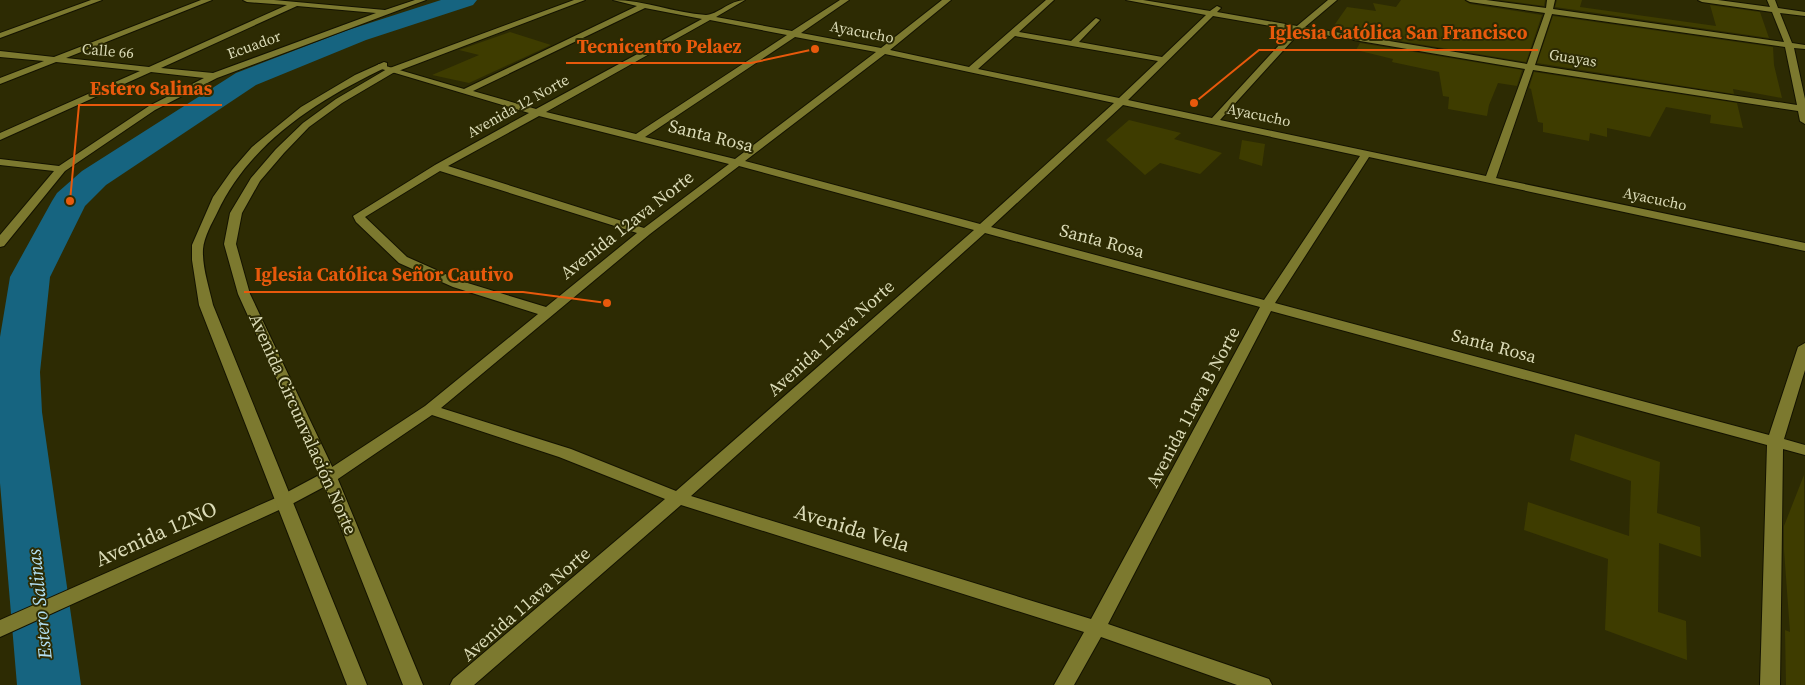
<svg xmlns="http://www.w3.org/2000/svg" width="1805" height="685" viewBox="0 0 1805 685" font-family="'Source Serif 4',serif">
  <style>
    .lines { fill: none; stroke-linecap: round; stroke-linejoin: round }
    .river { fill: #166480; fill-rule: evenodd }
    .building { fill: #3e3c00 }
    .minor-casing { stroke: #141300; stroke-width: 2 }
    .secondary-casing { stroke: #141300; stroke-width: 2 }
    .minor { fill: #7c792f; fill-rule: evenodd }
    .secondary { fill: #7c792f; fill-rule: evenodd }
    .labels { text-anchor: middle; stroke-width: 4; stroke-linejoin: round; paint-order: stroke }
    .far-street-label { font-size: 15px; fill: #dbdbb7; stroke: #2d2b03 }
    .street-label { font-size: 18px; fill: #dbdbb7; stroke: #2d2b03 }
    .water-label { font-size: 19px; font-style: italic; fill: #b3e0f4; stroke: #2d2b03 }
    .near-street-label { font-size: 21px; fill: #dbdbb7; stroke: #2d2b03 }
    .leader { fill: none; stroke: #e8590c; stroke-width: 2 }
    .callout-dot { fill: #e8590c; stroke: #2d2b03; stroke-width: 2 }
    .callout-label { font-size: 19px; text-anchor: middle; font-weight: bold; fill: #e8590c; stroke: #2d2b03; stroke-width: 4; stroke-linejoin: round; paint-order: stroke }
  </style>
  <rect width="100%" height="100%" fill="#2d2b03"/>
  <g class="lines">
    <!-- river -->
    <path class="river" d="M 441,0 L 477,0 L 473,5 L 366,40 L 256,85 L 106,185 L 85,206 L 50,277 L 40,372 L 42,412 L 81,685 L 17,685 L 0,483 L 0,337 L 10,277 L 52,201 L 57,193 L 82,171 L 236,73 L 348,30 Z"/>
  </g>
  <!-- building -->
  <g class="building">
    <path d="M 1401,0 L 1464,0 L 1470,4 L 1542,15 L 1526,62 L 1364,35 L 1366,32 L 1333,27 L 1347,7 L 1376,11 L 1373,3 L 1396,7 Z"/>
    <path d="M 1500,0 L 1545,0 L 1544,6 Z"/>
    <path d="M 1557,0 L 1582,0 L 1580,7 L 1716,26 L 1710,5 L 1760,12 L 1769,38 L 1555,7 Z"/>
    <path d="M 1553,16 L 1773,47 L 1774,65 L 1782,98 L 1733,89 L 1734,94 L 1537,63 Z"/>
    <path d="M 510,32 L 551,45 L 469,83 L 432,75 L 479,55 L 459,50 Z"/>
    <path d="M 1360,43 L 1522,70 L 1517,86 L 1498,83 L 1489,105 L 1487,116 L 1448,109 L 1449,97 L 1443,96 L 1439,72 L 1392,62 L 1393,59 L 1356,50 Z"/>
    <path d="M 1534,72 L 1737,103 L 1743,128 L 1710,123 L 1711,115 L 1666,107 L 1650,137 L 1607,128 L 1607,137 L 1590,133 L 1589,141 L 1543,132 L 1543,123 L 1538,122 L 1531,89 L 1529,88 Z"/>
    <path d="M 1129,120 L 1181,133 L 1174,139 L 1222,153 L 1200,174 L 1160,163 L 1145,175 L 1106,140 Z"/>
    <path d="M 1242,140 L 1265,144 L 1262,166 L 1239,159 Z"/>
    <path d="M 1575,434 L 1660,462 L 1657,513 L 1700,527 L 1701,557 L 1659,543 L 1658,612 L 1686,621 L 1687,660 L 1605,630 L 1608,559 L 1524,530 L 1528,502 L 1629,536 L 1631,481 L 1570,460 Z"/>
    <path d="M 1804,475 L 1805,685 L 1786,685 L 1785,630 L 1790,632 L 1784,550 L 1784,526 Z"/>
  </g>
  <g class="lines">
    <defs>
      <g id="minor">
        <path d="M 91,0 L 102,0 L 0,38 L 0,33 Z"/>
        <path d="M 201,0 L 212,0 L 66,58 L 149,67 L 287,5 L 247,2 L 243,0 L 274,0 L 385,10 L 415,0 L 426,0 L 217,78 L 155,110 L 65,171 L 4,246 L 0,247 L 0,235 L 54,171 L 0,165 L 0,159 L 59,166 L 149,106 L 204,78 L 151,72 L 0,140 L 0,133 L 140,71 L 56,62 L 0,84 L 0,78 L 44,61 L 0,57 L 0,51 L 54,57 ZM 297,6 L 376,13 L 213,73 L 161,68 Z"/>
        <path d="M 613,0 C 645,0 674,13 706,15 C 717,15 730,0 745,0 L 716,17 L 792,31 L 840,0 L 849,0 L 801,33 L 881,48 L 942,0 L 951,0 L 890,50 L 969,67 L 1046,0 L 1054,0 L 1019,32 L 1071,41 L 1096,18 L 1100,20 L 1079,42 L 1162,57 L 1206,15 L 1126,0 L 1143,0 L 1210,11 L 1217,6 L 1221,8 L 1217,12 L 1297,26 L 1328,0 L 1337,0 L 1305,27 L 1527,64 L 1545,13 L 1470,2 L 1466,0 L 1486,0 L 1546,8 L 1547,0 L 1555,0 L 1553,9 L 1784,42 L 1772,12 L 1702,2 L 1698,0 L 1718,0 L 1770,7 L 1767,0 L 1775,0 L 1778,8 L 1805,12 L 1805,16 L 1780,13 L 1792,43 L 1805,45 L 1805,49 L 1794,48 L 1805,99 L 1805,124 L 1800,121 L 1798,111 L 1533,70 L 1496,178 L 1805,243 L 1805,251 L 1369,157 L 1275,303 L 1769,435 L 1798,347 L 1805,343 L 1805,370 L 1784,439 L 1805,445 L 1805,455 L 1783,449 L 1780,685 L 1760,685 L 1767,445 L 1271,311 L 1108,624 L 1269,679 L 1272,685 L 1237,685 L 1101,637 L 1074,685 L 1054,685 L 1084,632 L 681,505 L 474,685 L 450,685 L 453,679 L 665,499 L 559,457 L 432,415 L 335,481 L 290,505 L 0,637 L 0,620 L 278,497 L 323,473 L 425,406 L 538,314 L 453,287 L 399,263 L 356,222 L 353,216 L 435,165 L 529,113 L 375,67 L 379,64 L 464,89 L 637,6 ZM 645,8 L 702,19 L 536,109 L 473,91 ZM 1552,14 L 1785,47 L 1797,105 L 1535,65 ZM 1213,16 L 1293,30 L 1212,118 L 1128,100 ZM 710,20 L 787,35 L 636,134 L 546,112 ZM 1301,31 L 1525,69 L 1486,176 L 1220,120 ZM 1015,36 L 1158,61 L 1119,98 L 978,69 ZM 795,37 L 876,52 L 735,159 L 645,137 ZM 885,54 L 1114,103 L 980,224 L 745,161 ZM 1123,105 L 1360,156 L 1264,300 L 991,227 ZM 539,116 L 729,164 L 644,228 L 448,166 ZM 739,166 L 974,230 L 676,491 L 571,449 L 441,408 L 650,234 ZM 440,171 L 637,233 L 546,307 L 461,281 L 407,257 L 365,217 ZM 985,233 L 1260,307 L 1091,619 L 691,496 Z"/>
      </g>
      <g id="secondary">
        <path d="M 574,0 L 585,0 L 393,73 L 342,103 L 309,127 L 284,153 L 260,181 L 242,213 L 236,244 L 250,294 L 337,477 L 423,685 L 403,685 L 321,477 L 238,294 L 224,244 L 230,213 L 251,178 L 276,149 L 303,123 L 336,99 L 387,69 Z"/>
        <path d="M 384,62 L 387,63 L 387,67 C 319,99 250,142 217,213 C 212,223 204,237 203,249 C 202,267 209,287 213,305 L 367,685 L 347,685 L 199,305 L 192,260 L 192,245 L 213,197 L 232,170 L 252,147 L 301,107 L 355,75 Z"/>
      </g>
    </defs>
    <!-- minor casing -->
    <use href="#minor" class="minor-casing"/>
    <!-- secondary casing -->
    <use href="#secondary" class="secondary-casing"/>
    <!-- minor -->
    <use href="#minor" class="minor"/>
    <!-- secondary -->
    <use href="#secondary" class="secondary"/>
  </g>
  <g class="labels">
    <!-- far-street labels -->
    <g class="far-street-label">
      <text transform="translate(862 32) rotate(11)" y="5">Ayacucho</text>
      <text transform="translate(254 45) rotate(-20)" y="5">Ecuador</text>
      <text transform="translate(108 51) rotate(5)" y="5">Calle 66</text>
      <text transform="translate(1573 58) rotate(9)" y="5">Guayas</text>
      <text transform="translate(518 106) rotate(-29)" y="5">Avenida 12 Norte</text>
      <text transform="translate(1259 115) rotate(12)" y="5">Ayacucho</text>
      <text transform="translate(1655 199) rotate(12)" y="5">Ayacucho</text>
    </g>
    <!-- street labels -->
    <g class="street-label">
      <text transform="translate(711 136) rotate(14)" y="6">Santa Rosa</text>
      <text transform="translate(627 225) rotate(-38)" y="6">Avenida 12ava Norte</text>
      <text transform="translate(1102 241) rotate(15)" y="6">Santa Rosa</text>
      <text transform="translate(831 338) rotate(-42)" y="6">Avenida 11ava Norte</text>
      <text transform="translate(1494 346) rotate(15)" y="6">Santa Rosa</text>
      <text transform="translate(1193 407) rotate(-62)" y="6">Avenida 11ava B Norte</text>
      <text transform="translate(303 424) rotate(66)" y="6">Avenida Circunvalación Norte</text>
      <text transform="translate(526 604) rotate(-41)" y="6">Avenida 11ava Norte</text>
    </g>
    <!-- water labels -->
    <g class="water-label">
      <text transform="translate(39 604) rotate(-96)" y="7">Estero Salinas</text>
    </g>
    <!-- near-street labels -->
    <g class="near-street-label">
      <text transform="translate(852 528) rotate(17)" y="7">Avenida Vela</text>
      <text transform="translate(156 534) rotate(-24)" y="7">Avenida 12NO</text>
    </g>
  </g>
  <!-- callouts -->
  <path class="leader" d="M1194 103L1259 50H1538M815 49L751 63H566M70 201L79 105H222M607 303L523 292H244"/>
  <g class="callout-dot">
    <circle cx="1194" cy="103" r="5"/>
    <circle cx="815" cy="49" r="5"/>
    <circle cx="70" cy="201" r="5"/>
    <circle cx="607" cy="303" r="5"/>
  </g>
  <g class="callout-label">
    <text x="1398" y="39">Iglesia Católica San Francisco</text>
    <text x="659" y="53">Tecnicentro Pelaez</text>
    <text x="151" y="95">Estero Salinas</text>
    <text x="384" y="281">Iglesia Católica Señor Cautivo</text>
  </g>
</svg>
